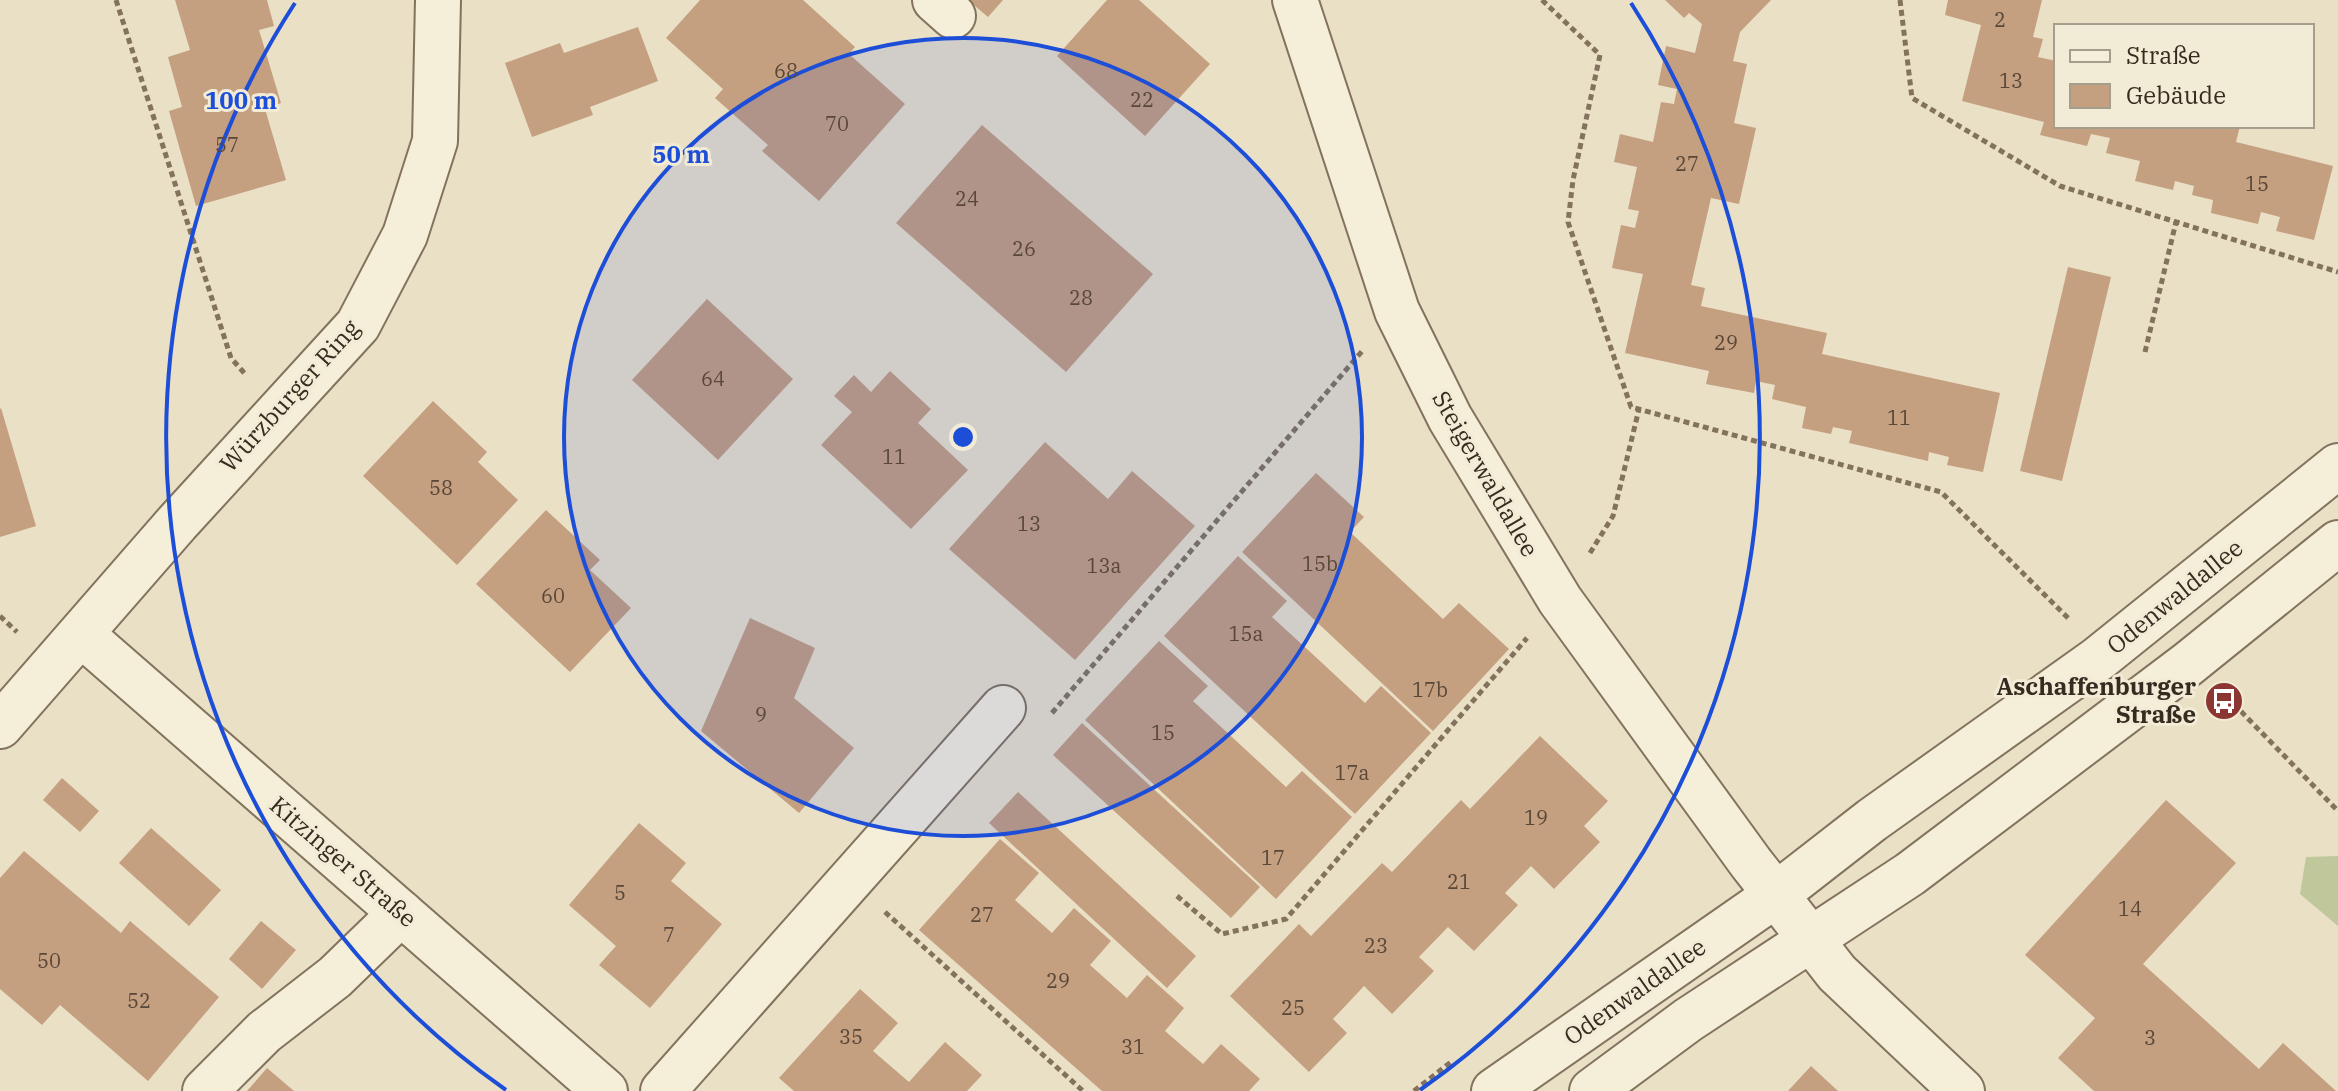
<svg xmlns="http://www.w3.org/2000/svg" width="2338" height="1091" viewBox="0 0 2338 1091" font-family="'IBM Plex Serif',serif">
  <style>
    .green { fill: #c0c79b }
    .building { fill: #c49f80 }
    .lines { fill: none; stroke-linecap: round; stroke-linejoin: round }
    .minor-casing { stroke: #83735e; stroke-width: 48 }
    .path { stroke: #83735e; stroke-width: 5; stroke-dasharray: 6 4; stroke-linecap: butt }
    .minor { stroke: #f5eed9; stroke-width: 44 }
    .ring { fill: none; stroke: #1d4ed8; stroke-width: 4 }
    .labels { text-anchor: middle; stroke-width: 6; stroke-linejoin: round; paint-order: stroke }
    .number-label { font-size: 20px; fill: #594838 }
    .street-label { font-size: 24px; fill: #352b20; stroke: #f2ebd5 }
    .poi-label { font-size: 24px; font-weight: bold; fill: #352b20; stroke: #f2ebd5; text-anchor: end }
    .centre { fill: #1d4ed8; stroke: #f2ebd5; stroke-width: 4 }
    .ring-label { font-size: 24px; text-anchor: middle; font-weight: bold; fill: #1d4ed8; stroke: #f2ebd5; stroke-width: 6; stroke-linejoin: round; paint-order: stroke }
  </style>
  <rect width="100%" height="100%" fill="#eae0c6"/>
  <!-- green -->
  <path class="green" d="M 2338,856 L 2338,926 L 2300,894 L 2306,857 Z"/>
  <!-- building -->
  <g class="building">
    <path d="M 175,0 L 267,0 L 274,26 L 259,30 L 281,103 L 265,109 L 286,180 L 196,206 L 169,111 L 182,107 L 168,57 L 190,50 Z"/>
    <path d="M 700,0 L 803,0 L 855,47 L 849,54 L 905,104 L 819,201 L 762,151 L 768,145 L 715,98 L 723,89 L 666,38 Z"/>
    <path d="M 968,0 L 1003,0 L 988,17 Z"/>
    <path d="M 1107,0 L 1139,0 L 1210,64 L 1145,136 L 1057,56 Z"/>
    <path d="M 1665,0 L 1771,0 L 1740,32 L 1733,61 L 1747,64 L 1734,123 L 1756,128 L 1739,204 L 1711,198 L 1691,285 L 1705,288 L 1701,306 L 1827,333 L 1822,354 L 2000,393 L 1983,472 L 1947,465 L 1949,457 L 1929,452 L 1928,461 L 1849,443 L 1852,431 L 1833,427 L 1831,434 L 1802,428 L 1806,407 L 1772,399 L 1775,385 L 1756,381 L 1754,393 L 1706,384 L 1709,371 L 1625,353 L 1643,274 L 1612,268 L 1621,225 L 1635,228 L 1639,211 L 1628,209 L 1637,167 L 1614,162 L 1620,134 L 1653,142 L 1661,102 L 1674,104 L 1677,89 L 1658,85 L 1666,46 L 1695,53 L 1702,24 L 1689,13 L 1684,18 Z"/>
    <path d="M 1948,0 L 2042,0 L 2033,37 L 2043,39 L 2038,57 L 2056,61 L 2056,126 L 2240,126 L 2236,142 L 2333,166 L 2314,240 L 2276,231 L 2280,217 L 2261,212 L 2258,224 L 2211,213 L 2213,200 L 2192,195 L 2194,186 L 2175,181 L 2173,190 L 2135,181 L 2140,161 L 2106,153 L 2110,138 L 2091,134 L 2087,146 L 2040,135 L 2044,122 L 1962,101 L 1981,25 L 1945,15 Z"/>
    <path d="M 638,27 L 658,81 L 590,107 L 593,115 L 532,137 L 505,63 L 560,43 L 564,53 Z"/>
    <path d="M 982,125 L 1153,274 L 1066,372 L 896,223 Z"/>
    <path d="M 2068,267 L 2111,277 L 2062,481 L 2020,471 Z"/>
    <path d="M 707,299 L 793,379 L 718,460 L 632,380 Z"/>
    <path d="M 890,371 L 931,409 L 918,423 L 968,470 L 911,529 L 821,445 L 852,412 L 834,396 L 854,375 L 871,392 Z"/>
    <path d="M 433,401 L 487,452 L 478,462 L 518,500 L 457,565 L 363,476 Z"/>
    <path d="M 1,408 L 36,526 L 0,537 L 0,409 Z"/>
    <path d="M 1045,442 L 1108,499 L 1132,471 L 1195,526 L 1075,660 L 949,549 Z"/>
    <path d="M 1316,473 L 1364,517 L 1350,532 L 1443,619 L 1459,603 L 1509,649 L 1433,731 L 1242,552 Z"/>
    <path d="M 546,510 L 600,560 L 590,570 L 631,608 L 570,672 L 476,584 Z"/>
    <path d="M 1238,556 L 1287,601 L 1272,617 L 1320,661 L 1365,703 L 1381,686 L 1431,733 L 1355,814 L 1164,636 Z"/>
    <path d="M 750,618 L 815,648 L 794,698 L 854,748 L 799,813 L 701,731 Z"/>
    <path d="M 1159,641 L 1208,686 L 1193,701 L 1286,787 L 1302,771 L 1352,817 L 1276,899 L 1085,720 Z"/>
    <path d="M 1082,723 L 1260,887 L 1231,918 L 1053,755 Z"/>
    <path d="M 1540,736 L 1608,801 L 1584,826 L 1600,842 L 1554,889 L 1531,866 L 1505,893 L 1518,905 L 1474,951 L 1448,927 L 1419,957 L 1434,971 L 1392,1014 L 1364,986 L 1333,1019 L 1347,1033 L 1309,1072 L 1230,996 L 1299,924 L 1311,936 L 1382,863 L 1392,872 L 1461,800 L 1470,809 Z"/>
    <path d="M 62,778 L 99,811 L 80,832 L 43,800 Z"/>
    <path d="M 1018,792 L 1196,956 L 1167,988 L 989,823 Z"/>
    <path d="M 2166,800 L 2236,863 L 2143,964 L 2259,1069 L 2283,1043 L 2336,1091 L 2094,1091 L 2058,1058 L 2095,1018 L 2025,955 Z"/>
    <path d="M 639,823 L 686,863 L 671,881 L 722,924 L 650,1008 L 599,965 L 616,946 L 569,905 Z"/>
    <path d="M 151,828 L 221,890 L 189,926 L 119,863 Z"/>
    <path d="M 1000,839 L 1039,873 L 1015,900 L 1052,933 L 1074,908 L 1111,941 L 1090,965 L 1127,998 L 1147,975 L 1184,1008 L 1165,1031 L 1203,1064 L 1221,1044 L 1260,1079 L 1249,1091 L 1102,1091 L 919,930 Z"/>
    <path d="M 24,851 L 121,933 L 130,921 L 219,997 L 148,1081 L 60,1005 L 42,1025 L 0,989 L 0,878 Z"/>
    <path d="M 261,921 L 296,950 L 262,989 L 229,959 Z"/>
    <path d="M 860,989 L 898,1023 L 873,1051 L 909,1082 L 945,1042 L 982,1075 L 967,1091 L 794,1091 L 779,1078 Z"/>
    <path d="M 1811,1066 L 1838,1091 L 1788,1091 Z"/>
    <path d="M 267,1068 L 294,1091 L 247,1091 Z"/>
  </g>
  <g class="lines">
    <defs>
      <g id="minor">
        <path d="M 935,0 L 953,16"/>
        <path d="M 1295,0 L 1397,311 L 1450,418 L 1560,600 L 1751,863 L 1837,973 L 1962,1091"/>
        <path d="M 81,634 L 605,1091"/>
        <path d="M 0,726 L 177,523 L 358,325 L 405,235 L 435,141 L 438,0"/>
        <path d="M 205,1091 L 264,1032 L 335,977 L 401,913"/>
        <path d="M 663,1091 L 1003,708"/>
        <path d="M 1494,1091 L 1777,894 L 1872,820 L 2098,659 L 2338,466"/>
        <path d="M 1592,1091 L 1688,1020 L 1910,874 L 2188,664 L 2338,543"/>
      </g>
    </defs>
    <!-- minor casing -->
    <use href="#minor" class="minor-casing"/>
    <!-- path -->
    <g class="path">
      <path d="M 116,0 L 231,358 L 246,375"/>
      <path d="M 1542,0 L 1600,55 L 1573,180 L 1568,222 L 1631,407 L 1941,492 L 2069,619"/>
      <path d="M 1900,0 L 1912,98 L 2060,186 L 2338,272"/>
      <path d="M 2145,352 L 2176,222"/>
      <path d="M 1590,553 L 1613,516 L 1639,409"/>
      <path d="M 0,616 L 17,632"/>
      <path d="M 2227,697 L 2338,811"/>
      <path d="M 1052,713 L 1363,350"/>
      <path d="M 1177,896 L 1222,934 L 1286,919 L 1527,638"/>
      <path d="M 885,912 L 1083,1091"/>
      <path d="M 1414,1091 L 1451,1062"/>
    </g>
    <!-- minor -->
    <use href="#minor" class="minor"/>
  </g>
  <!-- distance rings -->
  <circle cx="963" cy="437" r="399" fill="#1d4ed8" fill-opacity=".12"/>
  <g class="ring">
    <circle cx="963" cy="437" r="399"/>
    <path d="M506 1090A797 797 0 0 1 295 3M1631 3A797 797 0 0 1 1420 1090"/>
  </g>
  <!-- icons -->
  <defs>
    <symbol id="bus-disc" viewBox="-11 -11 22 22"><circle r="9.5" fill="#8c3634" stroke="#f2ebd5"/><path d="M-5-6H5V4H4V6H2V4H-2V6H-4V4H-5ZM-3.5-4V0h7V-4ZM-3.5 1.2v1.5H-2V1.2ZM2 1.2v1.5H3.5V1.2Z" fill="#fff"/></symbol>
  </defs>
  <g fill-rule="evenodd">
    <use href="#bus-disc" x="2202" y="679" width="44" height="44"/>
  </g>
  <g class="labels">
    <!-- number labels -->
    <g class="number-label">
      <text x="2000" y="27">2</text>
      <text x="786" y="78">68</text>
      <text x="2011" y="88">13</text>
      <text x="1142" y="107">22</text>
      <text x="837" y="131">70</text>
      <text x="227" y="152">57</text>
      <text x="1687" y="171">27</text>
      <text x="2257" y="191">15</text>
      <text x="967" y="206">24</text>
      <text x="1024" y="256">26</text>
      <text x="1081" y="305">28</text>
      <text x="1726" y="350">29</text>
      <text x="713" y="386">64</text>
      <text x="1899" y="425">11</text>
      <text x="894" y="464">11</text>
      <text x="441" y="495">58</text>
      <text x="1029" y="531">13</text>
      <text x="1320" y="571">15b</text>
      <text x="1104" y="573">13a</text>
      <text x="553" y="603">60</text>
      <text x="1246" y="641">15a</text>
      <text x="1430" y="697">17b</text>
      <text x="761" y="722">9</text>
      <text x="1163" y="740">15</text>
      <text x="1352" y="780">17a</text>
      <text x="1536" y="825">19</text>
      <text x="1273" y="865">17</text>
      <text x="1459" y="889">21</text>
      <text x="620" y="900">5</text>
      <text x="2130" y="916">14</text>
      <text x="982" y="922">27</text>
      <text x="669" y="942">7</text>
      <text x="1376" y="953">23</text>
      <text x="49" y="968">50</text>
      <text x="1058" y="988">29</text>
      <text x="139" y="1008">52</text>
      <text x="1293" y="1015">25</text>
      <text x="851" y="1044">35</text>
      <text x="2150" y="1045">3</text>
      <text x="1133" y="1054">31</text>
    </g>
    <!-- street labels -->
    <g class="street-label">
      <text transform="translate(290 396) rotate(-48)" y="8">Würzburger Ring</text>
      <text transform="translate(1485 474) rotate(60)" y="8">Steigerwaldallee</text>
      <text transform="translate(2175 597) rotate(-39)" y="8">Odenwaldallee</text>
      <text transform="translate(343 862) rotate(41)" y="8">Kitzinger Straße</text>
      <text transform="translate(1635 992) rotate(-35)" y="8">Odenwaldallee</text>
    </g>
    <!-- poi labels -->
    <g class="poi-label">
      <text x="2196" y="695">Aschaffenburger<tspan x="2196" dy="28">Straße</tspan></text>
    </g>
  </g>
  <circle cx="963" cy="437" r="12" class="centre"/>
  <g class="ring-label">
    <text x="241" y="109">100 m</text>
    <text x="681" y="163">50 m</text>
  </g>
  <!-- legend -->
  <rect x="2054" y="24" width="260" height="104" fill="#f2ebd5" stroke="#a69e8d" stroke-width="2"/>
  <rect x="2070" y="50" width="40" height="12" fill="#f5eed9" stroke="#a69e8d" stroke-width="2"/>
  <text x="2126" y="64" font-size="24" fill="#352b20">Straße</text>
  <rect x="2070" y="84" width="40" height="24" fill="#c49f80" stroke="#a69e8d" stroke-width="2"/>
  <text x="2126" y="104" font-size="24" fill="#352b20">Gebäude</text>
</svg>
